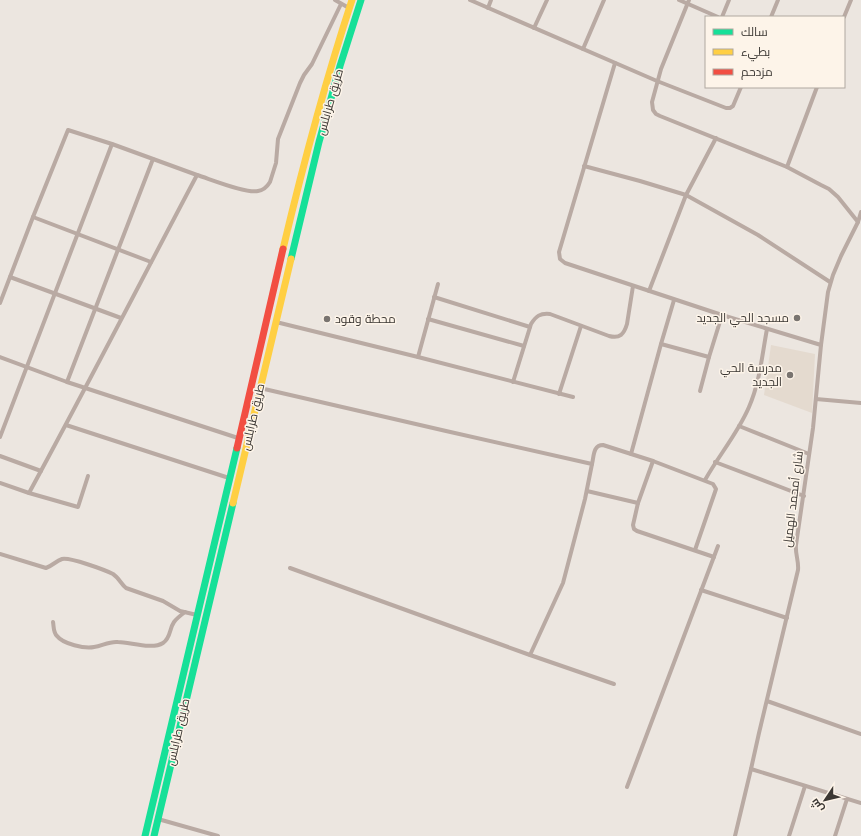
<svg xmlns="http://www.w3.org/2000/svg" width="861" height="836" viewBox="0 0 861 836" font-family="Inter,Cairo,sans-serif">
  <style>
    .built { fill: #e4dacf }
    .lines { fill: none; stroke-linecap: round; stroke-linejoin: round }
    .street { stroke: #b9aaa3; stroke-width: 4 }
    .fast { stroke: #16e098; stroke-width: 7 }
    .slow { stroke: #ffcf43; stroke-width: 7 }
    .jam { stroke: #f24e42; stroke-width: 7 }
    .poi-dot { fill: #797470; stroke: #fdf4e9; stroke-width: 1.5 }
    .labels { text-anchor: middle; stroke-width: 3; stroke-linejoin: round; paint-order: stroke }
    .street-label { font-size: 12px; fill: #3b3733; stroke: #fdf4e9 }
    .poi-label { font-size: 12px; fill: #3b3733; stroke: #fdf4e9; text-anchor: end }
  </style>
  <rect width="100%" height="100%" fill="#ece6e0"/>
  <!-- built -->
  <path class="built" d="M 771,345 L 815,354 L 812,413 L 764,395 Z"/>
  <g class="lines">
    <!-- street -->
    <g class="street">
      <path d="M 335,0 L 349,8"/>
      <path d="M 470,0 L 657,81 L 726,108 L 730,108 L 733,106 L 741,87"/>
      <path d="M 679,0 L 718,17"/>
      <path d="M 689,0 L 661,69 L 652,102 L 653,110 L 656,114 L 660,116 L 787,167 L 821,185 L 829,189 L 838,197 L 858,222"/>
      <path d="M 488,8 L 491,0"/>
      <path d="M 722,17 L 729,0"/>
      <path d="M 771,17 L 778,0"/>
      <path d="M 844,17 L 851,0"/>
      <path d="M 534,28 L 547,0"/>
      <path d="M 583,49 L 604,0"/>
      <path d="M 615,63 L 559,252 L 560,259 L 565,263 L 722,315 L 821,345"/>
      <path d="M 584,166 L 640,181 L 686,195 L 758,235 L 830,282"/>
      <path d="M 787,167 L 817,87"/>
      <path d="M 197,175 C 210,179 247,194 258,191 C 264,190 267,187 270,182 L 276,163 L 278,139 L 300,83 L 304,75 L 312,64 L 341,4"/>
      <path d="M 33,217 L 151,262"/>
      <path d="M 10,277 L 121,318"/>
      <path d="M 649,291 L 686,195 L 716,138"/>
      <path d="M 434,297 L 530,327"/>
      <path d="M 0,303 L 33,217 L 68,130 L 112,144 L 197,175 C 141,281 86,388 29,493 L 0,483"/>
      <path d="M 428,319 L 524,346"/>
      <path d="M 276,322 L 418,357 L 573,397"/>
      <path d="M 661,344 L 709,357"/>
      <path d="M 0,357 L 67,382 L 238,438"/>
      <path d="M 418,357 L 438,284"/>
      <path d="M 67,382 L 153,159"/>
      <path d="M 513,382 L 531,324 C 536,316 540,313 550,314 L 609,336 C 620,339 624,334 627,324 L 633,286"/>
      <path d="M 260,388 L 446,431 L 592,464 L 585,499 L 563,583 L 530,655 L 290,568"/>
      <path d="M 700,391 L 709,357 L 722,315"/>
      <path d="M 559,394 L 581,326"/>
      <path d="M 816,399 L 861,403"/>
      <path d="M 66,425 L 229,478"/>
      <path d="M 739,426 L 809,454"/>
      <path d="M 0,437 L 112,144"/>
      <path d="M 631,454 L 661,344 L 674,300"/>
      <path d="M 0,456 L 41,471"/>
      <path d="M 653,461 L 638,503 L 633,525 L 634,529 L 637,531 L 714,557"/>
      <path d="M 715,462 L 804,496"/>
      <path d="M 592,464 C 594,456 593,445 603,445 L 653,461 L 713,484 L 716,489 L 715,492 L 695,550"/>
      <path d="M 705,480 C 719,455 738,433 749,407 C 760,382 762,355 767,329"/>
      <path d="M 587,491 L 638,503"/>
      <path d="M 29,493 L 78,507 L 88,476"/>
      <path d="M 0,554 L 46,568 C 52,566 56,561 62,559 C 70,557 105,570 113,574 C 119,578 121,584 126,588 L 163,601 L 180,611 L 197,615"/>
      <path d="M 701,590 L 787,618"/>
      <path d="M 53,622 C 54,627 53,632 57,636 C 63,644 85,649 94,647 C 102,646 109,641 118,642 C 130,642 152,650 163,643 C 171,638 169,629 174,622 C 177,618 181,615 185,612"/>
      <path d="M 530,655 L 614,684"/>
      <path d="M 767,701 L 861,734"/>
      <path d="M 751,769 L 861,803"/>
      <path d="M 627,787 L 718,546"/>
      <path d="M 158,819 L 218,836"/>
      <path d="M 735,836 L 751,769 L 759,733 L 798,570 C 799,561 795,554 796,545 L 813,428 L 821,345 L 828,292 L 833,275 L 841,256 L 858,222 L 861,212"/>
      <path d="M 789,836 L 805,786"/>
      <path d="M 835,836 L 847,799"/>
    </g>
    <!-- fast -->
    <g class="fast">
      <path d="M 291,259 L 319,142 L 340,66 L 361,0"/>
      <path d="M 145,836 L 237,448"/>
      <path d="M 154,836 L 233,503"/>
    </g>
    <!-- slow -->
    <g class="slow">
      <path d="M 283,249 C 303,165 325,82 352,0"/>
      <path d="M 233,503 L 291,259"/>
    </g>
    <!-- jam -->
    <path class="jam" d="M 237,448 L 283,249"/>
  </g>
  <!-- markers -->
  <g class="poi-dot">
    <circle cx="797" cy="318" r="4"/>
    <circle cx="327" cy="319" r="4"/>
    <circle cx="790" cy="375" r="4"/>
  </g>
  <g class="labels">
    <!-- street labels -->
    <g class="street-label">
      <text transform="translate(330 102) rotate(-74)" y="4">طريق طرابلس</text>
      <text transform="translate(253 417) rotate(-77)" y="4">طريق طرابلس</text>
      <text transform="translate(793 499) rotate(-83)" y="4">شارع أمحمد الهميل</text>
      <text transform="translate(178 732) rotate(-77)" y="4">طريق طرابلس</text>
    </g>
    <!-- poi labels -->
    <g class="poi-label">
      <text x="789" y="322">مسجد الحي الجديد</text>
      <text x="335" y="323" text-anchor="start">محطة وقود</text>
      <text x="782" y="372">مدرسة الحي<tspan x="782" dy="14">الجديد</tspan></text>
    </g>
  </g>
  <!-- legend -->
  <rect x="705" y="16" width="140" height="72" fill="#fdf4e9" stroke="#afa8a0"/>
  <rect x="713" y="29" width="20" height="6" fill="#16e098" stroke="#afa8a0"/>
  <text x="741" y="36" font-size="12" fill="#3b3733">سالك</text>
  <rect x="713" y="49" width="20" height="6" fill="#ffcf43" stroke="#afa8a0"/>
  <text x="741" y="56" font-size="12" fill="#3b3733">بطيء</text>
  <rect x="713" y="69" width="20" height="6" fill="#f24e42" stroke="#afa8a0"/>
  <text x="741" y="76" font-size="12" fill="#3b3733">مزدحم</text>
  <!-- north arrow -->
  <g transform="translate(825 800) rotate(235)" stroke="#fdf4e9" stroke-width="3" paint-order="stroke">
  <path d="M0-3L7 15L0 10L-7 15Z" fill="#3b3733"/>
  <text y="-6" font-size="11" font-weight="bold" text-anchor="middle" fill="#3b3733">ش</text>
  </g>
</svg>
